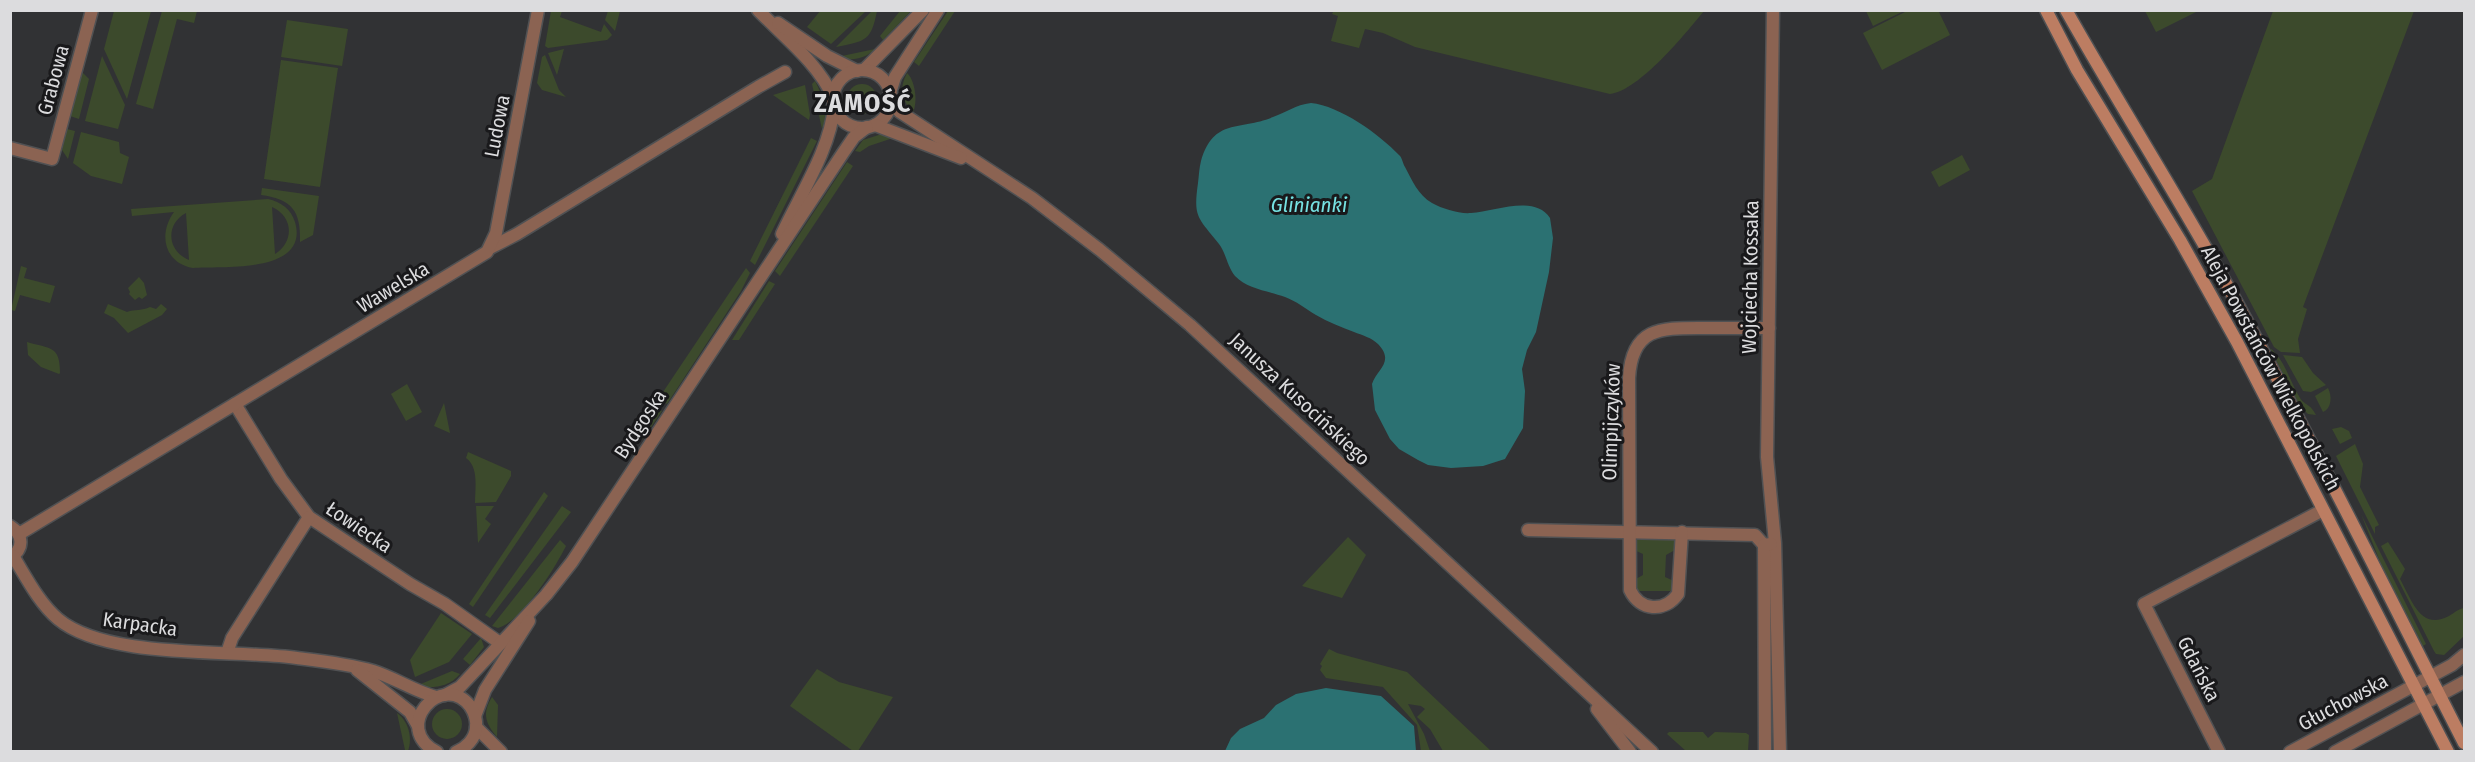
<svg xmlns="http://www.w3.org/2000/svg" width="2475" height="762" viewBox="0 0 2475 762" font-family="'Fira Sans Condensed',sans-serif">
  <style>
    .green { fill: #3c4a2c; fill-rule: evenodd }
    .water { fill: #2b7172 }
    .lines { fill: none; stroke-linecap: round; stroke-linejoin: round }
    .minor-casing { stroke: #505153; stroke-width: 15 }
    .tertiary-casing { stroke: #505153; stroke-width: 15 }
    .secondary-casing { stroke: #505153; stroke-width: 15 }
    .minor { stroke: #8b6352; stroke-width: 12 }
    .tertiary { stroke: #8b6352; stroke-width: 12 }
    .secondary { stroke: #bc7d62; stroke-width: 12 }
    .labels { text-anchor: middle; stroke-width: 6; stroke-linejoin: round; paint-order: stroke }
    .street-label { font-size: 20px; fill: #dcdcde; stroke: #19191b }
    .water-label { font-size: 21px; font-style: italic; fill: #76e1e2; stroke: #19191b }
    .district-label { font-size: 26px; font-weight: bold; letter-spacing: 1.5px; fill: #dcdcde; stroke: #19191b }
  </style>
  <rect width="100%" height="100%" fill="#313234"/>
  <!-- green -->
  <g class="green">
    <path d="M 821,10 L 866,10 L 866,11 L 831,44 L 807,27 Z"/>
    <path d="M 873,10 L 877,11 C 871,41 866,41 836,47 Z"/>
    <path d="M 1334,10 L 1704,10 L 1704,11 C 1686,33 1639,91 1610,94 L 1415,47 L 1383,33 L 1365,29 L 1359,48 L 1331,41 L 1338,16 L 1332,14 Z"/>
    <path d="M 1938,10 L 1950,35 L 1882,70 L 1863,33 L 1907,11 Z"/>
    <path d="M 114,11 L 151,11 L 127,99 L 104,49 Z"/>
    <path d="M 162,11 L 197,11 L 194,23 L 177,19 L 153,109 L 136,104 Z"/>
    <path d="M 551,11 L 562,11 L 560,17 L 601,32 L 604,24 L 612,35 L 607,40 L 548,48 L 545,46 Z"/>
    <path d="M 608,11 L 620,11 L 615,31 L 605,20 Z"/>
    <path d="M 900,11 L 911,11 L 883,40 L 880,36 Z"/>
    <path d="M 948,11 L 955,11 L 919,66 L 914,62 Z"/>
    <path d="M 1866,11 L 1904,11 L 1873,26 Z"/>
    <path d="M 2145,11 L 2198,11 L 2156,32 Z"/>
    <path d="M 2273,11 L 2414,11 L 2303,307 L 2307,309 L 2298,339 L 2300,353 L 2281,352 L 2274,347 L 2192,191 L 2212,179 Z"/>
    <path d="M 287,20 L 348,29 L 342,66 L 281,57 Z"/>
    <path d="M 564,49 L 557,75 L 548,53 Z"/>
    <path d="M 875,49 C 863,60 852,61 837,57 Z"/>
    <path d="M 545,55 L 559,90 L 566,97 L 542,90 L 537,83 L 542,57 Z"/>
    <path d="M 102,56 L 125,105 L 118,129 L 85,121 Z"/>
    <path d="M 281,60 L 338,68 L 320,187 L 264,179 Z"/>
    <path d="M 81,71 L 89,79 L 79,119 L 70,116 Z"/>
    <path d="M 907,73 C 915,80 918,102 913,112 C 901,100 899,88 907,73 Z"/>
    <path d="M 815,81 C 823,96 829,113 822,129 L 812,84 Z"/>
    <circle cx="862" cy="99" r="15"/>
    <path d="M 805,85 L 810,115 L 809,120 L 773,95 Z"/>
    <path d="M 67,129 L 75,131 L 68,159 L 62,150 Z"/>
    <path d="M 81,132 L 119,142 L 120,153 L 129,157 L 122,184 L 91,176 L 73,163 Z"/>
    <path d="M 885,133 L 893,138 L 869,146 L 860,152 L 855,151 L 863,140 Z"/>
    <path d="M 811,138 L 817,141 L 755,265 L 750,261 Z"/>
    <path d="M 1962,155 L 1970,170 L 1939,187 L 1931,172 Z"/>
    <path d="M 847,162 L 853,166 L 780,276 L 775,271 Z"/>
    <path d="M 262,188 L 319,196 L 313,235 L 300,242 C 301,211 292,199 261,195 Z"/>
    <path d="M 268,199 C 281,202 291,209 295,222 C 310,274 222,266 193,268 C 164,263 158,234 174,212 L 132,216 L 131,209 ZM 272,207 C 294,217 294,242 275,254 ZM 186,213 L 189,260 C 167,251 165,224 186,213 Z"/>
    <path d="M 21,266 L 27,268 L 24,278 L 55,286 L 50,303 L 20,295 L 15,311 L 11,310 Z"/>
    <path d="M 746,268 L 750,273 L 741,291 L 667,404 L 659,398 Z"/>
    <path d="M 139,277 L 144,283 L 147,295 L 142,299 L 139,297 L 135,300 L 129,294 L 130,292 L 128,288 Z"/>
    <path d="M 769,281 L 775,284 L 739,340 L 732,340 Z"/>
    <path d="M 108,304 L 127,312 C 135,309 142,311 150,307 L 156,309 L 161,304 L 167,309 L 162,315 L 128,333 L 114,318 L 104,313 Z"/>
    <path d="M 27,342 C 50,349 60,345 60,373 L 59,374 L 41,367 L 28,355 Z"/>
    <path d="M 2270,348 C 2285,360 2290,382 2300,398 C 2305,406 2310,403 2316,415 L 2308,414 L 2299,405 Z"/>
    <path d="M 2283,355 L 2302,357 L 2313,373 L 2326,385 L 2311,392 L 2303,391 Z"/>
    <path d="M 407,384 L 422,412 L 406,421 L 391,394 Z"/>
    <path d="M 2328,388 C 2332,396 2332,408 2323,412 L 2315,396 Z"/>
    <path d="M 444,403 L 450,433 L 434,426 Z"/>
    <path d="M 653,406 L 662,411 L 643,439 L 635,434 Z"/>
    <path d="M 2341,427 L 2349,431 L 2352,438 L 2340,444 L 2332,429 Z"/>
    <path d="M 2355,444 L 2363,464 L 2360,487 L 2379,525 L 2375,527 L 2375,534 L 2336,456 Z"/>
    <path d="M 468,452 L 511,471 L 511,476 L 496,502 L 475,503 C 475,488 479,467 466,458 Z"/>
    <path d="M 544,492 L 548,496 L 473,607 L 469,604 Z"/>
    <path d="M 476,506 L 494,506 L 485,519 L 491,524 L 478,543 Z"/>
    <path d="M 562,506 L 571,512 L 490,618 L 485,615 Z"/>
    <path d="M 2361,514 L 2426,644 L 2423,646 L 2381,564 Z"/>
    <path d="M 1348,537 L 1366,555 L 1342,598 L 1302,586 Z"/>
    <path d="M 1639,538 L 1671,538 L 1674,540 L 1675,550 L 1666,555 L 1665,577 L 1674,581 L 1674,589 L 1670,591 L 1636,591 L 1634,580 L 1643,575 L 1643,554 L 1634,550 L 1635,540 Z"/>
    <path d="M 560,540 L 566,546 C 555,568 522,621 498,628 L 492,626 Z"/>
    <path d="M 2388,542 L 2405,569 L 2400,579 C 2412,600 2420,631 2449,616 C 2454,613 2458,609 2464,608 L 2464,636 L 2444,655 L 2436,654 L 2434,651 L 2381,546 Z"/>
    <path d="M 441,613 L 472,634 L 449,662 L 415,677 L 410,660 Z"/>
    <path d="M 481,638 L 484,647 L 470,665 L 463,659 Z"/>
    <path d="M 1329,649 L 1337,653 L 1407,672 L 1491,751 L 1443,751 L 1430,729 L 1417,717 L 1425,709 L 1421,706 L 1408,704 L 1424,734 L 1430,751 L 1421,751 L 1417,725 L 1383,687 L 1326,678 L 1320,670 L 1322,666 L 1320,664 Z"/>
    <path d="M 817,669 L 839,682 L 893,697 L 858,751 L 853,751 L 790,706 Z"/>
    <path d="M 452,671 L 460,674 C 449,687 433,689 416,686 Z"/>
    <path d="M 492,697 L 498,705 L 497,737 C 485,723 482,713 492,697 Z"/>
    <circle cx="447" cy="724" r="15"/>
    <path d="M 397,713 C 408,721 413,737 408,751 L 405,750 Z"/>
    <path d="M 1669,732 L 1703,732 L 1708,738 L 1715,732 L 1746,733 L 1749,735 L 1748,751 L 1686,751 L 1667,734 Z"/>
  </g>
  <!-- water -->
  <g class="water">
    <path d="M 1311,103 C 1340,106 1379,134 1399,155 C 1402,157 1403,164 1405,167 C 1412,180 1418,195 1432,203 C 1443,209 1459,214 1471,213 C 1494,212 1534,194 1550,218 L 1553,238 L 1549,272 L 1536,332 L 1527,350 L 1522,369 L 1525,391 L 1523,428 L 1505,459 L 1483,466 L 1451,468 L 1428,465 L 1418,460 L 1399,449 L 1390,439 L 1375,410 L 1372,384 C 1377,369 1395,362 1378,344 C 1372,338 1362,335 1354,332 C 1341,327 1328,322 1316,315 C 1306,309 1296,301 1285,297 C 1269,291 1247,289 1235,276 C 1227,266 1226,253 1219,244 C 1198,217 1193,218 1198,183 C 1199,175 1199,169 1201,161 C 1214,117 1240,131 1273,117 C 1287,112 1295,105 1311,103 Z"/>
    <path d="M 1326,688 L 1381,696 L 1414,726 L 1416,751 L 1225,751 L 1231,738 L 1240,729 L 1264,718 L 1276,705 L 1296,694 Z"/>
  </g>
  <g class="lines">
    <defs>
      <g id="minor">
        <path d="M 1773,10 L 1767,457 L 1775,543 L 1780,752"/>
        <path d="M 10,148 L 52,159 L 92,10"/>
        <path d="M 490,248 L 517,234 L 758,87 L 785,72"/>
        <path d="M 235,404 L 281,479 L 309,517 L 410,584 L 445,604 L 500,643"/>
        <path d="M 1528,530 L 1755,535 L 1764,545"/>
        <path d="M 1682,532 L 1678,594 C 1664,613 1640,611 1630,590 L 1629,378 C 1632,326 1662,328 1704,328 C 1726,328 1747,328 1769,328"/>
        <path d="M 227,653 L 232,638 L 309,517"/>
        <path d="M 1765,752 L 1764,545 L 1771,544"/>
        <path d="M 2219,752 L 2144,604 L 2323,510"/>
      </g>
      <g id="tertiary">
        <path d="M 758,10 C 784,37 818,63 833,97"/>
        <path d="M 778,23 L 827,56 L 857,71"/>
        <path d="M 864,70 L 923,10"/>
        <circle cx="862" cy="99" r="29"/>
        <path d="M 890,93 L 895,77 L 938,10"/>
        <path d="M 890,102 L 900,112 L 1032,198 L 1100,250 L 1190,325 L 1652,752"/>
        <path d="M 875,125 L 961,158"/>
        <path d="M 782,234 C 800,195 831,148 834,106"/>
        <path d="M 10,526 C 24,535 24,549 10,558"/>
        <path d="M 19,534 L 487,252 L 496,233 L 538,10"/>
        <path d="M 13,556 C 26,577 39,603 58,619 C 107,660 233,649 297,658 C 322,661 349,664 373,671 C 395,678 414,691 436,697"/>
        <path d="M 357,670 L 410,712 L 418,726"/>
        <path d="M 445,695 L 460,687 L 546,595 L 572,562 L 843,153 L 854,137 L 867,127"/>
        <path d="M 1597,709 L 1630,752"/>
        <path d="M 475,716 L 485,690 L 529,621"/>
        <path d="M 476,727 L 501,752"/>
        <path d="M 437,752 C 390,728 442,670 470,706 C 474,712 477,720 476,728 C 475,739 466,748 456,752"/>
        <path d="M 2290,752 L 2452,665 L 2464,655"/>
        <path d="M 2335,752 L 2464,682"/>
      </g>
      <g id="secondary">
        <path d="M 2046,10 L 2077,70 L 2180,240 L 2237,342 L 2448,752"/>
        <path d="M 2066,10 C 2124,113 2188,212 2244,316 C 2320,457 2391,600 2464,743"/>
      </g>
    </defs>
    <!-- minor casing -->
    <use href="#minor" class="minor-casing"/>
    <!-- tertiary casing -->
    <use href="#tertiary" class="tertiary-casing"/>
    <!-- secondary casing -->
    <use href="#secondary" class="secondary-casing"/>
    <!-- minor -->
    <use href="#minor" class="minor"/>
    <!-- tertiary -->
    <use href="#tertiary" class="tertiary"/>
    <!-- secondary -->
    <use href="#secondary" class="secondary"/>
  </g>
  <g class="labels">
    <!-- street labels -->
    <g class="street-label">
      <text transform="translate(53 80) rotate(-75)" y="7">Grabowa</text>
      <text transform="translate(497 126) rotate(-79)" y="7">Ludowa</text>
      <text transform="translate(1750 277) rotate(-89)" y="7">Wojciecha Kossaka</text>
      <text transform="translate(393 287) rotate(-31)" y="7">Wawelska</text>
      <text transform="translate(2271 368) rotate(62)" y="7">Aleja Powstańców Wielkopolskich</text>
      <text transform="translate(1300 399) rotate(43)" y="7">Janusza Kusocińskiego</text>
      <text transform="translate(1611 422) rotate(-88)" y="7">Olimpijczyków</text>
      <text transform="translate(640 424) rotate(-57)" y="7">Bydgoska</text>
      <text transform="translate(359 527) rotate(34)" y="7">Łowiecka</text>
      <text transform="translate(140 624) rotate(8)" y="7">Karpacka</text>
      <text transform="translate(2199 669) rotate(63)" y="7">Gdańska</text>
      <text transform="translate(2343 702) rotate(-28)" y="7">Głuchowska</text>
    </g>
    <!-- water labels -->
    <g class="water-label">
      <text x="1309" y="212">Glinianki</text>
    </g>
    <!-- district labels -->
    <g class="district-label">
      <text x="863" y="112">ZAMOŚĆ</text>
    </g>
  </g>
  <!-- border -->
  <rect width="2475" height="762" fill="none" stroke="#dcdcde" stroke-width="24"/>
</svg>
